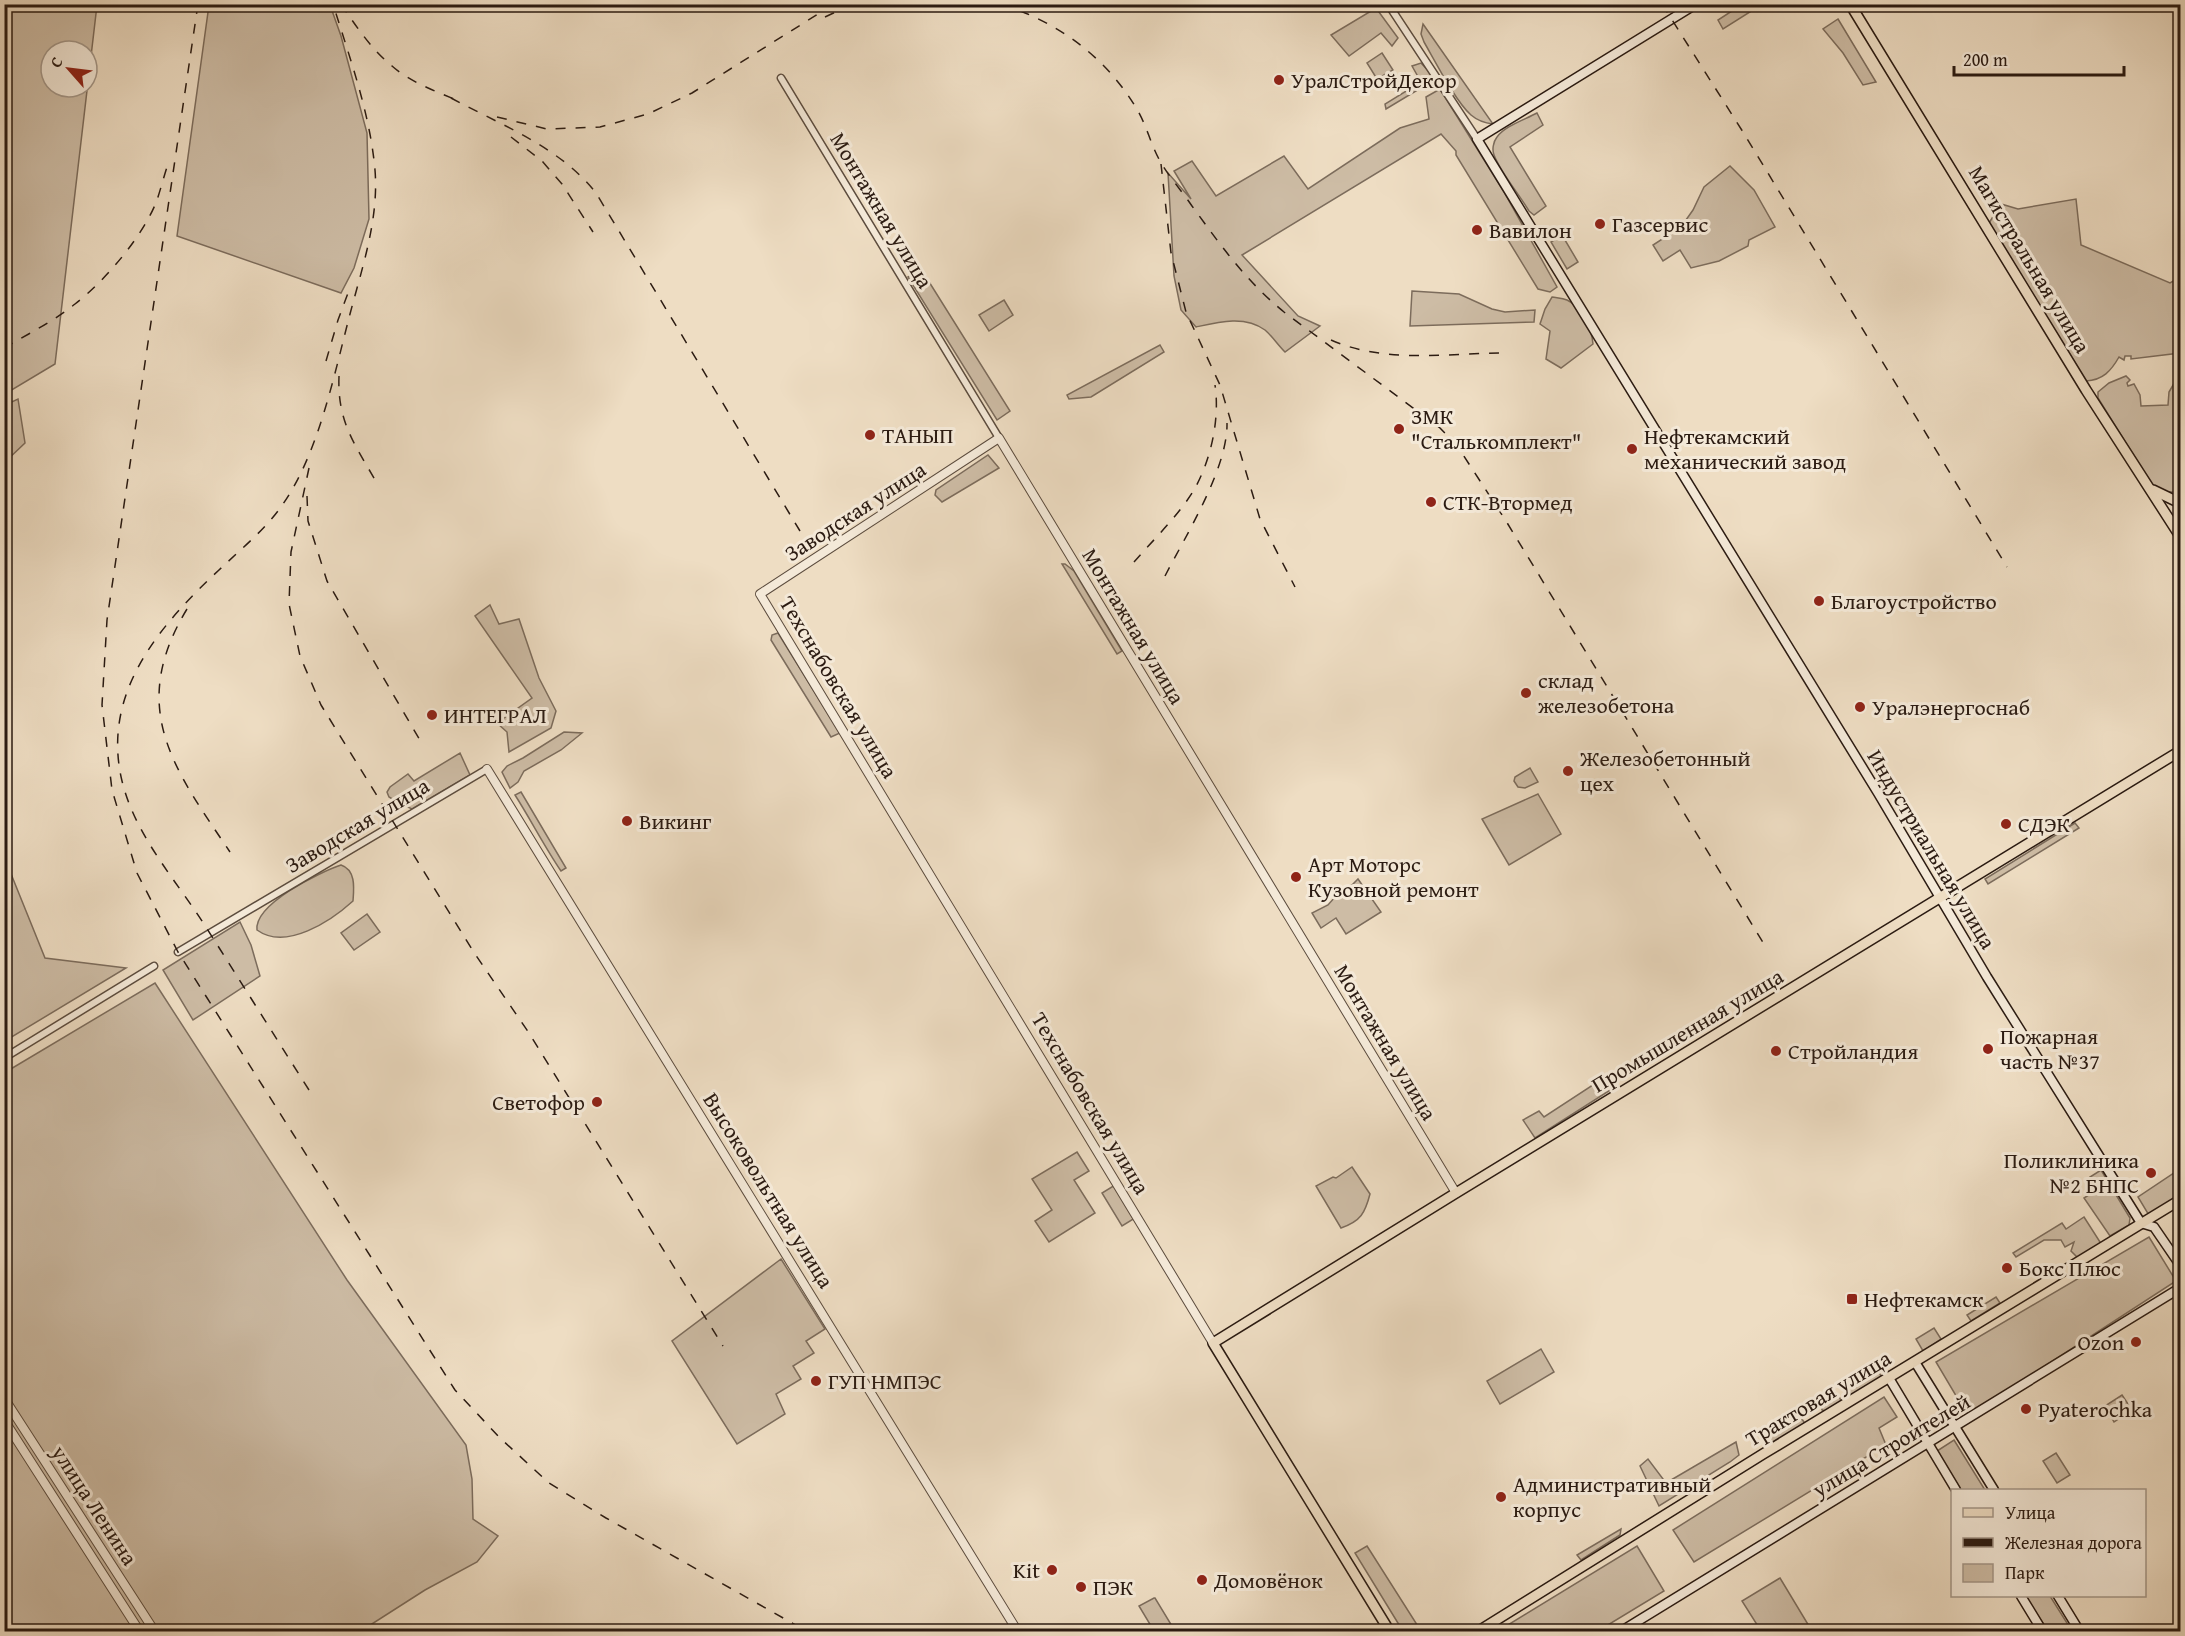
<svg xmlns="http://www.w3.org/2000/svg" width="2185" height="1636" viewBox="0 0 2185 1636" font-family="'Gentium Book Plus',serif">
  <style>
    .green { fill: #cdbca5; stroke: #7c6c5c; stroke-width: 1.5; fill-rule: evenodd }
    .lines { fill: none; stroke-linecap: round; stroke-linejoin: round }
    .minor-casing { stroke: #5c4c3e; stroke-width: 9 }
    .tertiary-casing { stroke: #5c4c3e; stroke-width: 10 }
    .secondary-casing { stroke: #2b1b12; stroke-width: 11 }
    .primary-casing { stroke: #2b1b12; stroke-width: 12 }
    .minor { stroke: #f4e9d8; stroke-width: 6 }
    .tertiary { stroke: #f4e9d8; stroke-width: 8 }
    .secondary { stroke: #f4e9d8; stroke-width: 8 }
    .primary { stroke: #eeddc3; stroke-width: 9 }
    .rail { stroke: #2b1b12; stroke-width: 1.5; stroke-dasharray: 10 10; stroke-linecap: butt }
    .poi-dot { fill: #8f2418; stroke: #f4e9d8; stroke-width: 2 }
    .labels { text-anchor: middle; stroke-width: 6; stroke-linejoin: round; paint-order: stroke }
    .poi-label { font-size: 22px; fill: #2b1b12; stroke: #f4e9d8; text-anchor: start }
    .street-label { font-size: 22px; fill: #2b1b12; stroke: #f4e9d8 }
  </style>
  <rect width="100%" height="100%" fill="#eeddc3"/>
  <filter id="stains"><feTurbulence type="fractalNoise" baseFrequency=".00333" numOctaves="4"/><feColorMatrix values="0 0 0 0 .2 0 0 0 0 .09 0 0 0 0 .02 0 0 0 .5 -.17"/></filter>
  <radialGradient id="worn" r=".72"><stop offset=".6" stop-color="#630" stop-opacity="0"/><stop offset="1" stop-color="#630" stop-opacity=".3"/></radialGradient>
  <!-- green -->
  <g class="green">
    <path d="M 4,5 L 97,5 L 55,364 L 5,394 ZM 51,51 L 87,51 L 87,87 L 51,87 Z"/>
    <path d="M 209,5 L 330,5 L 341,36 L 367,133 L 369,219 L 354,268 L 341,293 L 177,236 Z"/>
    <path d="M 1741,5 L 1761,5 L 1723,29 L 1718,20 Z"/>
    <path d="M 1376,8 L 1398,38 L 1392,46 L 1381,33 L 1349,56 L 1331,35 Z"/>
    <path d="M 1838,19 L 1876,82 L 1863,85 L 1843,53 L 1823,29 Z"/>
    <path d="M 1423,24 L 1493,124 C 1484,123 1478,121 1471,115 C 1456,102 1435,61 1424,42 L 1421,34 Z"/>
    <path d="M 1382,53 L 1393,70 L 1377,79 L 1367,63 Z"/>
    <path d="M 1421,63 L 1434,77 L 1431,82 L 1386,109 L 1385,104 L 1421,82 L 1412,66 Z"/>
    <path d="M 1440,89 L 1504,192 L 1557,287 L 1550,292 L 1538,289 L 1456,155 L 1456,151 L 1441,134 L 1242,255 L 1298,316 L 1320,326 L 1285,352 C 1278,345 1272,336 1265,330 C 1245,315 1218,322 1196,327 L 1181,310 L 1174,276 L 1168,173 L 1191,199 L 1174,171 L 1192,161 L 1216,196 L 1284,156 L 1308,189 L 1400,128 L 1429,119 L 1426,97 Z"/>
    <path d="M 1537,113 L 1543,125 L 1510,147 L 1546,206 L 1534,215 L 1529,211 C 1519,194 1501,173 1494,155 C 1492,150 1493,142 1497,137 C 1505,126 1524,120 1537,113 Z"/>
    <path d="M 1730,166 L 1754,190 L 1775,227 L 1749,240 L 1748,246 L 1719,261 L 1691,268 L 1680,250 L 1663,261 L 1653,245 L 1681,227 L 1693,210 L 1704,187 Z"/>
    <path d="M 2076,199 L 2081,245 L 2170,283 L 2180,277 L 2180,353 L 2131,359 L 2131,356 L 2125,356 L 2124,360 L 2119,357 C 2111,371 2103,380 2086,381 L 1989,223 L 2001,204 L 2018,209 Z"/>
    <path d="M 1562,235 L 1578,262 L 1567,269 L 1551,242 Z"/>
    <path d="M 921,269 L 1010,411 L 997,420 L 908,277 Z"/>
    <path d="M 1412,291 L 1459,294 L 1492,309 L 1505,312 L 1535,310 L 1534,322 L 1410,326 Z"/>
    <path d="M 1552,297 C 1557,298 1562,298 1567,300 C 1581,306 1592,330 1593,344 L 1561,368 L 1546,359 L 1550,331 L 1540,324 L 1545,309 Z"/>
    <path d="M 1004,300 L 1013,315 L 989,331 L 979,315 Z"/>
    <path d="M 1160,345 L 1164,352 L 1091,397 L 1069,399 L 1067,395 Z"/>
    <path d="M 2180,373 L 2180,492 L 2162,492 L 2152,485 L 2098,398 L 2098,392 L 2109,383 L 2126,376 L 2130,380 L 2127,383 L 2128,386 L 2134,384 L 2140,395 L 2141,406 L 2168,405 L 2169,392 Z"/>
    <path d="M 18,399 L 25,443 L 5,462 L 5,405 Z"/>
    <path d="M 988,455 L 999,468 L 942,502 L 935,495 L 936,490 Z"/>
    <path d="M 1062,564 L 1065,564 L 1074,571 L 1122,651 L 1117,654 Z"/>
    <path d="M 490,605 L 499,624 L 519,619 L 539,678 L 556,711 L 551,728 L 509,752 L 507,732 L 497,723 L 532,698 L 475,616 Z"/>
    <path d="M 778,633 L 840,733 L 831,737 L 771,640 L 772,635 Z"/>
    <path d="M 564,732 L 582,733 L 561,750 L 524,771 L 518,782 L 510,788 L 502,772 L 507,766 L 523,758 Z"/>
    <path d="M 460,753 L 470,775 L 412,809 L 399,803 L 389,797 L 387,792 L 390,787 L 408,774 L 414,781 Z"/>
    <path d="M 1530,768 L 1538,782 L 1525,788 L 1518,787 L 1514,781 L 1515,777 Z"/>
    <path d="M 521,792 L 566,868 L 561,871 C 544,846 531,820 515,795 Z"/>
    <path d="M 1538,794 L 1561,834 L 1509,865 L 1482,819 Z"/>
    <path d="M 2075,823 L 2079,828 L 1988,884 L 1985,879 Z"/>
    <path d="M 5,859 L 45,958 L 126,968 L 5,1041 Z"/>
    <path d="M 341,865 C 356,870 354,888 353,901 C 331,921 286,951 257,930 C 254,904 320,872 341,865 Z"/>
    <path d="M 1358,879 L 1381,912 L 1346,934 L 1336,918 L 1321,928 L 1312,913 L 1328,905 L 1344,887 L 1352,885 Z"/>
    <path d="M 367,914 L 380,932 L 354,950 L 341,933 Z"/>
    <path d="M 240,922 L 251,945 L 260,976 L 193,1020 L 163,970 Z"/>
    <path d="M 155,983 L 347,1280 L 466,1445 L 472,1479 L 473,1519 L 498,1536 L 477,1562 L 425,1590 L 361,1631 L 5,1631 L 4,1073 Z"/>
    <path d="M 1605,1077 L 1612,1089 L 1535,1138 L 1523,1120 L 1539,1111 L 1544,1117 Z"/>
    <path d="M 1077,1152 L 1089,1171 L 1074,1180 L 1095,1213 L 1049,1242 L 1035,1221 L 1052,1210 L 1032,1179 Z"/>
    <path d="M 1352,1167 L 1370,1194 C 1365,1213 1361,1221 1341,1228 L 1316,1186 L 1333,1177 L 1336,1178 Z"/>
    <path d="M 2180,1169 L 2180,1197 L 2150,1217 L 2138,1197 Z"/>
    <path d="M 2101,1170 L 2130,1218 L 2129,1225 L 2110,1236 L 2084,1198 L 2098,1189 L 2090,1177 Z"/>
    <path d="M 1115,1185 L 1135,1218 L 1122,1226 L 1102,1193 Z"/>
    <path d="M 2084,1217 L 2100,1242 L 2100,1251 L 2082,1262 L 2071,1251 L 2074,1242 L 2065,1247 L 2061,1240 L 2044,1240 L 2016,1257 L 2013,1253 L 2062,1223 L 2066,1229 Z"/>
    <path d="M 2149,1237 L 2176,1281 L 1968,1416 L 1936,1362 Z"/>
    <path d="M 781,1259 L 825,1329 L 806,1341 L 814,1353 L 793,1366 L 801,1379 L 776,1394 L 785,1414 L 737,1444 L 672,1341 Z"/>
    <path d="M 1996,1297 L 2000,1303 L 1971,1321 L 1967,1315 Z"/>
    <path d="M 1934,1328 L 1941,1339 L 1923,1351 L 1916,1339 Z"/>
    <path d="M 1541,1349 L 1554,1372 L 1500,1404 L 1487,1381 Z"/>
    <path d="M 1874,1363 L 1881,1376 L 1880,1380 L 1853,1397 L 1844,1385 Z"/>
    <path d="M 1828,1391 L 1838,1394 L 1842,1403 L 1828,1412 L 1822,1410 L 1821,1400 Z"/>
    <path d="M 2122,1395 L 2132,1410 L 2114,1422 L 2105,1406 Z"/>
    <path d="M 1884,1397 L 1897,1417 L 1879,1428 L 1886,1445 L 1694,1562 L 1673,1530 Z"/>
    <path d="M 1792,1411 L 1797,1412 L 1804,1422 L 1804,1426 L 1773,1444 C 1765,1441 1762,1438 1762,1429 Z"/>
    <path d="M 1954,1440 L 1985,1490 L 1961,1490 L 1937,1451 Z"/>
    <path d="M 1736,1442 L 1739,1455 L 1730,1462 L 1659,1506 L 1640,1466 L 1648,1459 L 1666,1483 Z"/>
    <path d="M 2056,1453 L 2070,1475 L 2057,1483 L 2043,1461 Z"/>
    <path d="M 1621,1529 L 1620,1535 L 1581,1560 L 1577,1555 Z"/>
    <path d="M 1367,1546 L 1421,1631 L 1403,1631 L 1401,1628 L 1355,1553 Z"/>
    <path d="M 1637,1546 L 1664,1591 L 1598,1631 L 1498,1631 Z"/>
    <path d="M 1780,1578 L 1812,1631 L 1761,1631 L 1742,1601 Z"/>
    <path d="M 2025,1596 L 2050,1596 L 2072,1631 L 2048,1631 Z"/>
    <path d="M 1154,1598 L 1155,1598 L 1175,1631 L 1154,1631 L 1139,1606 Z"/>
  </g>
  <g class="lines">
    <defs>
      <g id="minor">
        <path d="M 1388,4 L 1477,139"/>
        <path d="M 781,78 L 999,438"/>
        <path d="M 178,952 L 487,769"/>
        <path d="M 4,1058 L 154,966"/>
      </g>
      <g id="tertiary">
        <path d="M 487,769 L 1018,1632"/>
        <path d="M 1213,1343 L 760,594 L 999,438 L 1456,1193"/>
        <path d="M 4,1398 L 155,1632"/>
        <path d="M 4,1420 L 140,1632"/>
      </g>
      <g id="secondary">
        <path d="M 1696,4 L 1477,139 L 1878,793 L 1987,977 L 2141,1223 L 2154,1227 L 2180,1265"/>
        <path d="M 1915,1362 L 1994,1490"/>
        <path d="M 1889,1378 L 1956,1490"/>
        <path d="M 2021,1596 L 2043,1632"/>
        <path d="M 2058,1596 L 2080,1632"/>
        <path d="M 1620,1632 L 2180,1288"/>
      </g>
      <g id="primary">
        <path d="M 1850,4 L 2086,390 L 2178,533"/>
        <path d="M 2153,490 L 2180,503"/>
        <path d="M 1390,1632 L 1213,1343 L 1456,1193 L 2180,751"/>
        <path d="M 1477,1632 L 1763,1454 L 2180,1200"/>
      </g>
    </defs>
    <!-- minor casing -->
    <use href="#minor" class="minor-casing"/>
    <!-- tertiary casing -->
    <use href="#tertiary" class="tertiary-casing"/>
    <!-- secondary casing -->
    <use href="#secondary" class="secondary-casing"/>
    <!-- primary casing -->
    <use href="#primary" class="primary-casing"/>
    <!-- minor -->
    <use href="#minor" class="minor"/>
    <!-- tertiary -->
    <use href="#tertiary" class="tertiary"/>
    <!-- secondary -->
    <use href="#secondary" class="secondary"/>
    <!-- primary -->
    <use href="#primary" class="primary"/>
    <!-- rail -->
    <g class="rail">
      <path d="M 198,4 L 107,620 L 102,705 L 112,790 L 137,873 L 178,952 L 455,1390 L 500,1438 L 549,1483 L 606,1518 L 808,1632"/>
      <path d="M 341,4 C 356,26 371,49 392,66 C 410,82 437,92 459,101"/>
      <path d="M 1001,4 C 1060,23 1107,58 1138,111 C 1147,127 1151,145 1160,161 C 1169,177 1182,191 1192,206 C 1222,247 1245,280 1284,312 L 1440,428 L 1458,447 L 1506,521 L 1767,949"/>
      <path d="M 1662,4 L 1743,132 L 2007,567"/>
      <path d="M 825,17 L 844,8 L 860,4"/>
      <path d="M 451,98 C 501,125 560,147 596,193 L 800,531"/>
      <path d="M 497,117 L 547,129 L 600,127 L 648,114 L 692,93 L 834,4"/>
      <path d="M 511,137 L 542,161 L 562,184 L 593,232"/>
      <path d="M 1161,164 L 1171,253 L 1186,312 L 1220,385 L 1260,519 L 1295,587"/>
      <path d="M 1331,340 C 1383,363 1443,354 1499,353"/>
      <path d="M 4,348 C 28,334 54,321 75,304 C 105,281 144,235 157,200 C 161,188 164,176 168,164"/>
      <path d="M 326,361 L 338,320 L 348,293"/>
      <path d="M 339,376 C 337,423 356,446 378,485"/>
      <path d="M 309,468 L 291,552 L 289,604 L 300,656 L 321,705 L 473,951 L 529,1033 L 723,1346"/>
      <path d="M 307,496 L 308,521 L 327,581 L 421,742"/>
      <path d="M 1134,562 C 1154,539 1178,516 1194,490 C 1211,460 1220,419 1215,385"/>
      <path d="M 1165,576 C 1186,535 1228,468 1227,423"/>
      <path d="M 187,609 C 127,708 174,769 230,852"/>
      <path d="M 309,1090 C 274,1035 239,979 204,924 C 175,879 135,835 122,781 C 101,693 159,626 219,570 C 241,549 266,529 283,504 C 319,452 334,375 350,314 C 362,268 379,219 375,170 C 370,113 350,59 333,4"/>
    </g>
  </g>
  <!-- markers -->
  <g class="poi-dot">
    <circle cx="1279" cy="80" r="6"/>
    <circle cx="1600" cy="224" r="6"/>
    <circle cx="1477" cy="230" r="6"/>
    <circle cx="1399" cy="429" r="6"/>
    <circle cx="870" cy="435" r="6"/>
    <circle cx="1632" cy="449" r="6"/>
    <circle cx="1431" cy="502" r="6"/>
    <circle cx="1819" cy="601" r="6"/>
    <circle cx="1526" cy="693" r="6"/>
    <circle cx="1860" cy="707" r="6"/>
    <circle cx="432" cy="715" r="6"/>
    <circle cx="1568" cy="771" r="6"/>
    <circle cx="627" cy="821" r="6"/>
    <circle cx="2006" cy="824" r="6"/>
    <circle cx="1296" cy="877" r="6"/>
    <circle cx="1988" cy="1049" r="6"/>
    <circle cx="1776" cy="1051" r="6"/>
    <circle cx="597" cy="1102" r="6"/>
    <circle cx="2151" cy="1173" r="6"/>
    <circle cx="2007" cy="1268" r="6"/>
    <rect x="1846" y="1293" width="12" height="12" rx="3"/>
    <circle cx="2136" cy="1342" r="6"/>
    <circle cx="816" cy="1381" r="6"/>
    <circle cx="2026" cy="1409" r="6"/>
    <circle cx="1501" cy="1497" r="6"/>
    <circle cx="1052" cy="1570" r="6"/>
    <circle cx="1202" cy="1580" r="6"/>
    <circle cx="1081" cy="1587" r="6"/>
  </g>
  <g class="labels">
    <!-- poi labels -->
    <g class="poi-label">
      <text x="1291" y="88">УралСтройДекор</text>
      <text x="1612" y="232">Газсервис</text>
      <text x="1489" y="238">Вавилон</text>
      <text x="1411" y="424">ЗМК<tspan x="1411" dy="25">"Сталькомплект"</tspan></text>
      <text x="882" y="443">ТАНЫП</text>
      <text x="1644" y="444">Нефтекамский<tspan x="1644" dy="25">механический завод</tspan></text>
      <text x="1443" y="510">СТК-Втормед</text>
      <text x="1831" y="609">Благоустройство</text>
      <text x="1538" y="688">склад<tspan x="1538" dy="25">железобетона</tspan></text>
      <text x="1872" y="715">Уралэнергоснаб</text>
      <text x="444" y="723">ИНТЕГРАЛ</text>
      <text x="1580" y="766">Железобетонный<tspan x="1580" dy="25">цех</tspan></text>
      <text x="639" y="829">Викинг</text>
      <text x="2018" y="832">СДЭК</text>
      <text x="1308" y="872">Арт Моторс<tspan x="1308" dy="25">Кузовной ремонт</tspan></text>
      <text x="2000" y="1044">Пожарная<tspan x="2000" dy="25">часть №37</tspan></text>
      <text x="1788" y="1059">Стройландия</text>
      <text x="585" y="1110" text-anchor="end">Светофор</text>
      <text x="2139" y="1168" text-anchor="end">Поликлиника<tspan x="2139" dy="25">№2 БНПС</tspan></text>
      <text x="2019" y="1276">Бокс Плюс</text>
      <text x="1864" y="1307">Нефтекамск</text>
      <text x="2124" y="1350" text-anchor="end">Ozon</text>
      <text x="828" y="1389">ГУП НМПЭС</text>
      <text x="2038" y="1417">Pyaterochka</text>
      <text x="1513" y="1492">Административный<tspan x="1513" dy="25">корпус</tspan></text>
      <text x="1040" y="1578" text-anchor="end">Kit</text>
      <text x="1214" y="1588">Домовёнок</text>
      <text x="1093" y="1595">ПЭК</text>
    </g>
    <!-- street labels -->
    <g class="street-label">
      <text transform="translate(882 210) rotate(59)" y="8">Монтажная улица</text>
      <text transform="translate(2030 259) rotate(59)" y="8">Магистральная улица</text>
      <text transform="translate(855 511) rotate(-33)" y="8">Заводская улица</text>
      <text transform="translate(1134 626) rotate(59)" y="8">Монтажная улица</text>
      <text transform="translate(839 687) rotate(59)" y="8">Техснабовская улица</text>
      <text transform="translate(357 825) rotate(-31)" y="8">Заводская улица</text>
      <text transform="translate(1932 849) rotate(59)" y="8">Индустриальная улица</text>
      <text transform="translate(1687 1030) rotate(-31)" y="8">Промышленная улица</text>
      <text transform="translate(1386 1042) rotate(59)" y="8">Монтажная улица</text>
      <text transform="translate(1091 1103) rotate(59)" y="8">Техснабовская улица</text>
      <text transform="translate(769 1190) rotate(58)" y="8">Высоковольтная улица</text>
      <text transform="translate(1818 1398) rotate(-31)" y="8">Трактовая улица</text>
      <text transform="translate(1891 1445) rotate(-31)" y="8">улица Строителей</text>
      <text transform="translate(95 1505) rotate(57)" y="8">улица Ленина</text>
    </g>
  </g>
  <!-- margin -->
  <rect width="2185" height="1636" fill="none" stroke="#eeddc3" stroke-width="24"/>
  <rect x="6" y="6" width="2173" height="1624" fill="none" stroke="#2b1b12" stroke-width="3"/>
  <rect x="12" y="12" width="2161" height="1612" fill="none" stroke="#2b1b12" stroke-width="1.5"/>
  <!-- legend -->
  <rect x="1951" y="1489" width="195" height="108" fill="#f4e9d8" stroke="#a49789" stroke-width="1.5"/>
  <rect x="1963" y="1508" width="30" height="9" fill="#eeddc3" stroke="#a49789" stroke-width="1.5"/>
  <text x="2005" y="1519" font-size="18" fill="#2b1b12">Улица</text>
  <rect x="1963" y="1538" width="30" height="9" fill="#2b1b12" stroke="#a49789" stroke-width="1.5"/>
  <text x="2005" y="1549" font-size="18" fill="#2b1b12">Железная дорога</text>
  <rect x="1963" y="1564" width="30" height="18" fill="#cdbca5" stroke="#a49789" stroke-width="1.5"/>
  <text x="2005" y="1579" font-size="18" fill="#2b1b12">Парк</text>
  <!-- north arrow -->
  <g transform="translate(69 69) rotate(298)"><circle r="28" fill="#f4e9d8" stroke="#a49789" stroke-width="1.5"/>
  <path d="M0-4.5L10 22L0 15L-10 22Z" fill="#8f2418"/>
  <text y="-9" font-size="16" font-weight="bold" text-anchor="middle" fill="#2b1b12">С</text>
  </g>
  <!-- scale -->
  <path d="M1954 66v9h170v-9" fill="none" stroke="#2b1b12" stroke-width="3"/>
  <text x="1963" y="66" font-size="18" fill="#2b1b12" stroke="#f4e9d8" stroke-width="4.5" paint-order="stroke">200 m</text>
  <rect width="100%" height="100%" filter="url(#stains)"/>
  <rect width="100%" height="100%" fill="url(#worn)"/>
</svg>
